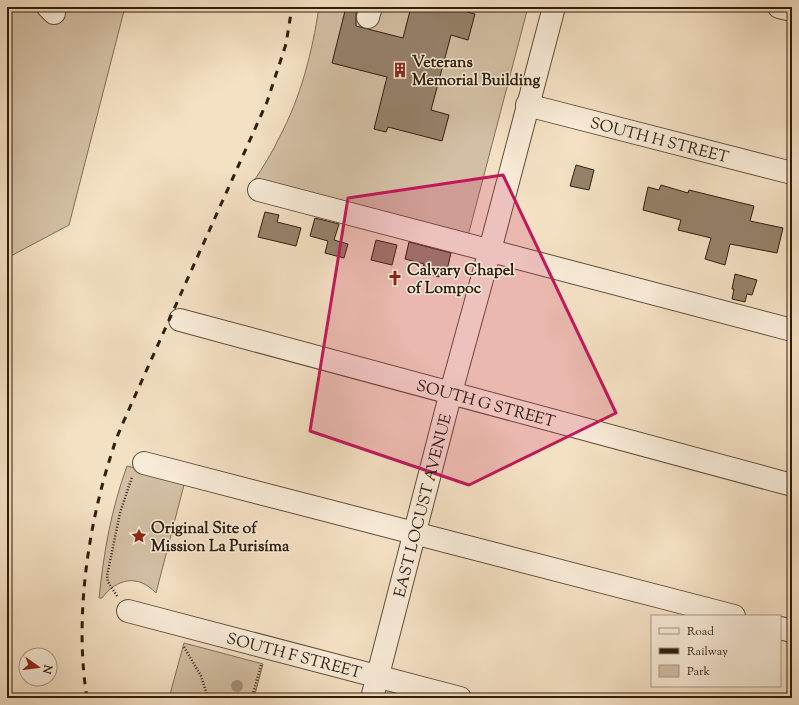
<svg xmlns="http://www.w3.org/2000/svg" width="799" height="705" viewBox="0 0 799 705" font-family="'Sorts Mill Goudy',serif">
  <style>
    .green { fill: #d3bfa4; stroke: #826e58 }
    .building { fill: #96826b; stroke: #301d0b }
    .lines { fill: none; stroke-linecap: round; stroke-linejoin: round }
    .minor-casing { stroke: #614e39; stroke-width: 24 }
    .path { stroke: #301d0b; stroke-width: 2.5; stroke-dasharray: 1 2; stroke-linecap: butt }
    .minor { stroke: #f8ebd8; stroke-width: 22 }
    .rail { stroke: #301d0b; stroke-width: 3; stroke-dasharray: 7 7; stroke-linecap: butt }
    .tree { fill: #a39077 }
    .marked { fill: #c2185b; fill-opacity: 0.2; stroke: #c2185b; stroke-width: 3; stroke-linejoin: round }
    .labels { text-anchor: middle; stroke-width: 3; stroke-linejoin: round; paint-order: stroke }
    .poi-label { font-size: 16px; font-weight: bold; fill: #301d0b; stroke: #f8ebd8; text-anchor: start }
    .street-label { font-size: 16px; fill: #301d0b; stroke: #f8ebd8 }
  </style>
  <rect width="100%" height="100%" fill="#f4e0c3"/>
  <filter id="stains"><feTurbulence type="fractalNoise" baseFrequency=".005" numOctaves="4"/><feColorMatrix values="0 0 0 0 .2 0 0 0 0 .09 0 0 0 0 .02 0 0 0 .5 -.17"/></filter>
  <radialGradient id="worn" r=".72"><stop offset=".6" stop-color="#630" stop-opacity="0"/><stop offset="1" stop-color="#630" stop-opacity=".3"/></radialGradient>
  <!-- green -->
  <g class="green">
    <path d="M 7,7 L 125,7 L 69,225 L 7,258 Z"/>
    <path d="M 319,7 L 528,7 L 468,236 L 254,181 C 263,167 272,153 279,138 C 301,97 312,53 319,7 Z"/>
    <path d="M 127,466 L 185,481 L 156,593 C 138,574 117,578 102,598 L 99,598 C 104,551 111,510 127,466 Z"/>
    <path d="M 184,643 L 263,664 L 254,698 L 169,698 Z"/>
  </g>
  <!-- building -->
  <g class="building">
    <path d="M 346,7 L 358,7 L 356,14 L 356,26 L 403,38 L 411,7 L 449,7 L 475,14 L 468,40 L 451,35 L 431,110 L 449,115 L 442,141 L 388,127 L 386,132 L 374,129 L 387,77 L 332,63 Z"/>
    <path d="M 576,165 L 594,170 L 589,190 L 570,186 Z"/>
    <path d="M 661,185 L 688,193 L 689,190 L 754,206 L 750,221 L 783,228 L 777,253 L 730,244 L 725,265 L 705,259 L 711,238 L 678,230 L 681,220 L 643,210 L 648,187 L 659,190 Z"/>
    <path d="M 265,212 L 279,215 L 277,222 L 301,228 L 296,246 L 258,237 Z"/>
    <path d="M 315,218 L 339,224 L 334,240 L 348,244 L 344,258 L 325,253 L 328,241 L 310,236 Z"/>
    <path d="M 376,240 L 397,245 L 392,265 L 371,260 Z"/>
    <path d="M 409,242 L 451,253 L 447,270 L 441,268 L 439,277 L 422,273 L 424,264 L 405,259 Z"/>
    <path d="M 735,274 L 757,280 L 752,295 L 747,294 L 745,302 L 732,299 L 734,289 L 732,289 Z"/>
  </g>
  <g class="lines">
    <defs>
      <g id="minor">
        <path d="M 48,7 L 54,13"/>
        <path d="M 779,7 L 792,10"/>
        <path d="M 368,17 L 371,7"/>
        <path id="s1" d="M 527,105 L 792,173"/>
        <path d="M 259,190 L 792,330"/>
        <path id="s2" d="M 180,320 L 792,485"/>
        <path d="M 144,463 L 734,616"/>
        <path id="s3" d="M 128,611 L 460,698"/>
        <path d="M 780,628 L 792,631"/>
        <path id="s4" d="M 372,698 L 451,392 L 490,250 L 554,7"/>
      </g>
    </defs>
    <!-- minor casing -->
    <use href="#minor" class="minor-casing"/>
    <!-- path -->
    <g class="path">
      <path d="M 519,7 L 534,11"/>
      <path d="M 117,596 L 108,582 L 107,576 L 120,513 L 132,477"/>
      <path d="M 184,647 L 201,676 L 208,698"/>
      <path d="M 252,698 L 261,665"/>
    </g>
    <!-- minor -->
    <use href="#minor" class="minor"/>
    <!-- rail -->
    <path class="rail" d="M 87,698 C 74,619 88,524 113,449 C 117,435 124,421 130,407 L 267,102 L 286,44 L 292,7"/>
  </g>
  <!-- trees -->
  <circle class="tree" cx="237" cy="686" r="6"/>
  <!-- marked area -->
  <path class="marked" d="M 503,175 L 616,413 L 469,485 L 310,431 L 348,198 Z"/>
  <!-- icons -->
  <defs>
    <symbol id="building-bare" viewBox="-9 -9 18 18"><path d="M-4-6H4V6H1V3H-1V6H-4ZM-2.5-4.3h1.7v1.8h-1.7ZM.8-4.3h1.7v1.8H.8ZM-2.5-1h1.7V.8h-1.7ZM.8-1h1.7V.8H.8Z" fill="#8f2418" stroke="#f8ebd8" stroke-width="2.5" paint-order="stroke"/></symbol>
    <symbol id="church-bare" viewBox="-9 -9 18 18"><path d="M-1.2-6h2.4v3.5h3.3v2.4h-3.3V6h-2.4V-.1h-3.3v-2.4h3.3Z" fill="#8f2418" stroke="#f8ebd8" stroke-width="2.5" paint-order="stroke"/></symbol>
    <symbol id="sight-bare" viewBox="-9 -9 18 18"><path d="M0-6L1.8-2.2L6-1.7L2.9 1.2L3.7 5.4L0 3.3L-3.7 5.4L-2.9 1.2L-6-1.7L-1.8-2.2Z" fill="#8f2418" stroke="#f8ebd8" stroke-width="2.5" paint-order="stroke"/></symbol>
  </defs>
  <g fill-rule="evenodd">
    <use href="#building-bare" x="389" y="59" width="22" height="22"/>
    <use href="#church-bare" x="384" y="267" width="22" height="22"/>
    <use href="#sight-bare" x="128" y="525" width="22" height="22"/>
  </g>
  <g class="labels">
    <!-- poi labels -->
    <g class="poi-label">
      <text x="412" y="67">Veterans<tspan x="412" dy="18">Memorial Building</tspan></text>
      <text x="407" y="275">Calvary Chapel<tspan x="407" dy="18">of Lompoc</tspan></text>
      <text x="151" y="533">Original Site of<tspan x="151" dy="18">Mission La Purisíma</tspan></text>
    </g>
    <!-- street labels -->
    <g class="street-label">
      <text dy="6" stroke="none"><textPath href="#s1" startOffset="137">SOUTH H STREET</textPath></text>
      <text dy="6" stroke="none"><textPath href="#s2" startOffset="317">SOUTH G STREET</textPath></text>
      <text dy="6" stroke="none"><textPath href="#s4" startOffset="199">EAST LOCUST AVENUE</textPath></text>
      <text dy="6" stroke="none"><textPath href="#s3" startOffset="172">SOUTH F STREET</textPath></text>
    </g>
  </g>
  <!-- margin -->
  <rect width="799" height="705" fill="none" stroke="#f4e0c3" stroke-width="24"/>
  <rect x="8" y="8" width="783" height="689" fill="none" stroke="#301d0b" stroke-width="2"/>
  <rect x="12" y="12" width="775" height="681" fill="none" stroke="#301d0b"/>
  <!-- legend -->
  <rect x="651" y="615" width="130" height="72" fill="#f8ebd8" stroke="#a89986"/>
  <rect x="659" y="628" width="20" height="6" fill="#f8ebd8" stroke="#a89986"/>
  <text x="687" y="635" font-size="12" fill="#301d0b">Road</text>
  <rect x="659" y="648" width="20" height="6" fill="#301d0b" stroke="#a89986"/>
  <text x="687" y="655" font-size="12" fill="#301d0b">Railway</text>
  <rect x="659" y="665" width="20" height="12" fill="#d3bfa4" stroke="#a89986"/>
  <text x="687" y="675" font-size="12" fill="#301d0b">Park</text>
  <!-- north arrow -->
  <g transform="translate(38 667) rotate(104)"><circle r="19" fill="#f8ebd8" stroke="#a89986"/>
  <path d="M0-3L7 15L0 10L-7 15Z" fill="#8f2418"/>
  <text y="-6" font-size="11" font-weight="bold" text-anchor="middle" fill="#301d0b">N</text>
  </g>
  <rect width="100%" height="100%" filter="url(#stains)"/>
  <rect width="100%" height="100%" fill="url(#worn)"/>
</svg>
